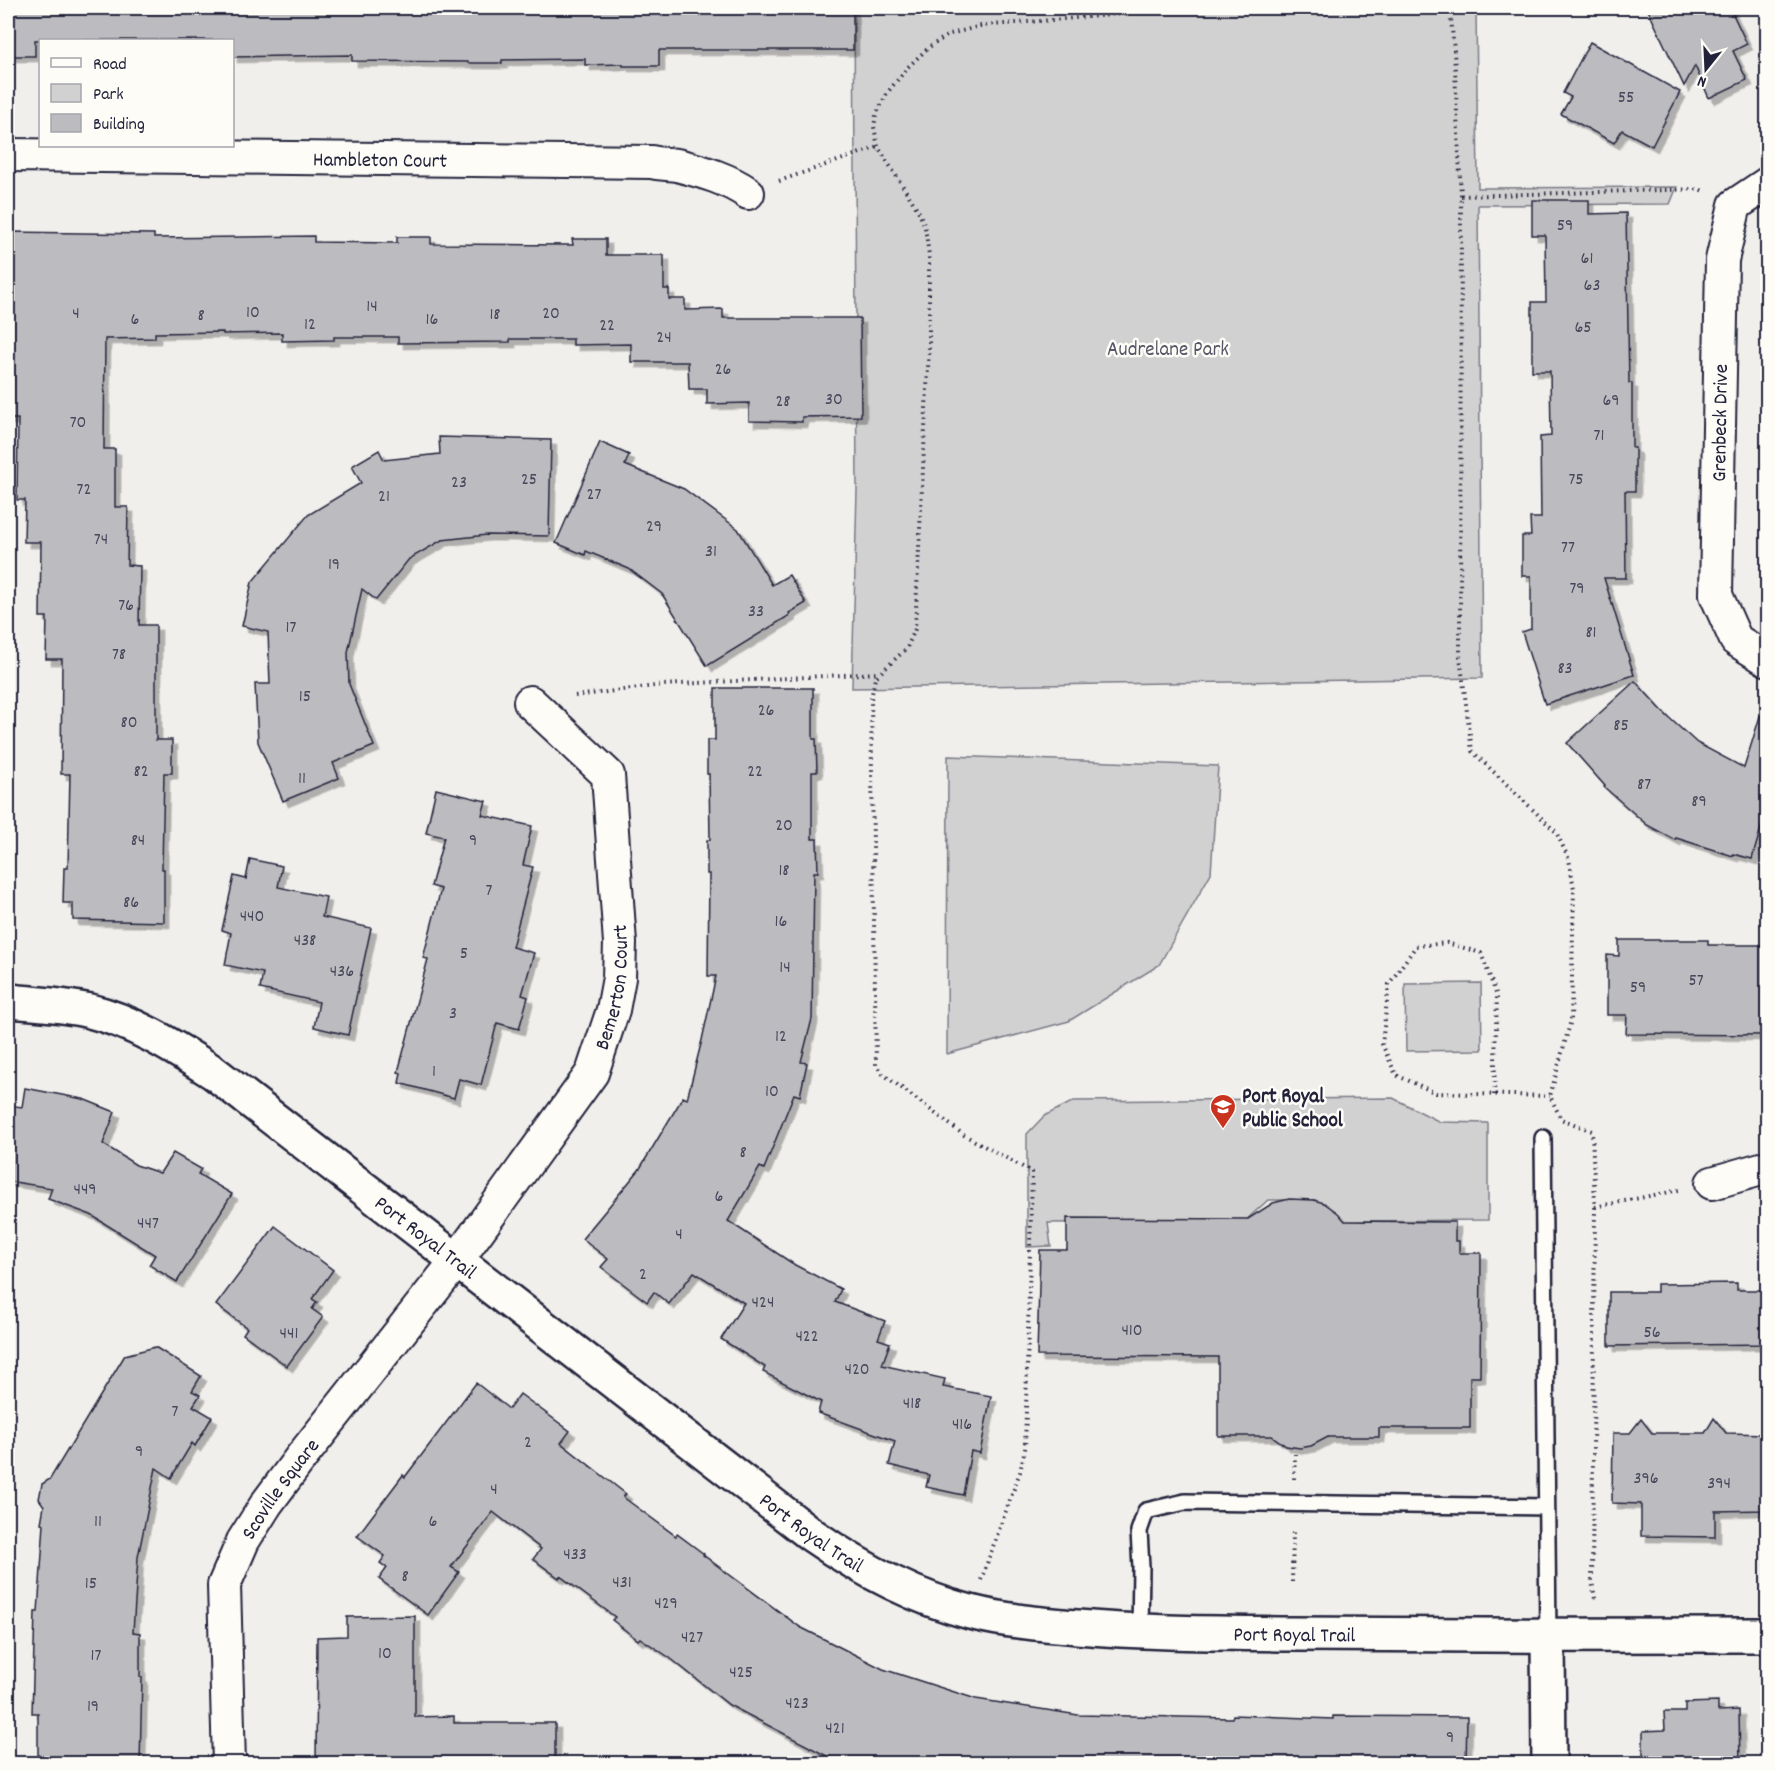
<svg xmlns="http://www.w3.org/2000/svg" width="1775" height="1771" viewBox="0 0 1775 1771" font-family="Dekko,sans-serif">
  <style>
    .green { fill: #d2d1d1; stroke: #7a7a86; stroke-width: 1.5 }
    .building { fill: #bcbcc0; stroke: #22223b; stroke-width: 1.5; filter: url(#shadow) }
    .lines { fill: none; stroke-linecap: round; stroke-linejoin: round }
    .service-casing { stroke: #22223b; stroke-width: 20 }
    .minor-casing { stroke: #22223b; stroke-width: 36 }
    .tertiary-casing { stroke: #22223b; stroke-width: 38 }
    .path { stroke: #22223b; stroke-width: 4; stroke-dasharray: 1.5 4.5; stroke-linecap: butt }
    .service { stroke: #fdfcf7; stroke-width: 15 }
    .minor { stroke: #fdfcf7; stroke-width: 32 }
    .tertiary { stroke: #fdfcf7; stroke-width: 33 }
    .labels { text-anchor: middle; stroke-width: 5; stroke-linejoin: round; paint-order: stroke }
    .number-label { font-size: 18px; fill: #48485c }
    .street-label { font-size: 21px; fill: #22223b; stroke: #fdfcf7 }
    .park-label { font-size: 21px; fill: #575768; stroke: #fdfcf7 }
    .poi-label { font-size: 21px; font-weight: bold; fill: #22223b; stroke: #fdfcf7; text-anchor: start }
  </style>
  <defs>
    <filter id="shadow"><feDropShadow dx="5.5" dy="5.5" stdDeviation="0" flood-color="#0004"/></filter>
  </defs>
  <rect width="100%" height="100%" fill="#f0efec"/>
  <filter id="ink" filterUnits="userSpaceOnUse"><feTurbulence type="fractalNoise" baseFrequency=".0167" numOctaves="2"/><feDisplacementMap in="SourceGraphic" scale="12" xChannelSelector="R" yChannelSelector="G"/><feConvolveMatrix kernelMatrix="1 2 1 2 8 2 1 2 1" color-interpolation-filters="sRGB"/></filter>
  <g filter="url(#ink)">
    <!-- green -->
    <g class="green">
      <path d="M 854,8 L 1476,8 L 1478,188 L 1677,187 L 1670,204 L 1478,205 L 1482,678 L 852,688 L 857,490 Z"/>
      <path d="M 948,756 L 1218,766 L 1211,873 L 1159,965 L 1069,1021 L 947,1054 Z"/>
      <path d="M 1481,983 L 1482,1050 L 1406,1051 L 1405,984 Z"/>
      <path d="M 1393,1098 L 1440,1122 L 1488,1123 L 1488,1220 L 1345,1221 L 1315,1200 L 1268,1200 L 1245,1221 L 1048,1223 L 1051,1246 L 1027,1247 L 1027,1134 L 1044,1116 L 1074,1101 Z"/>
    </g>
    <!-- building -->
    <g class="building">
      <path d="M 8,8 L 853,8 L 853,50 L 659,50 L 659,66 L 623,66 L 623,64 L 585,65 L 585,59 L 502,60 L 502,63 L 468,63 L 468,62 L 352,61 L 352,55 L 232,57 L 232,40 L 35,40 L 35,56 L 8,56 Z"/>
      <path d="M 1647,8 L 1730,8 L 1747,44 L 1733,51 L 1747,80 L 1709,98 L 1695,66 L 1684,86 Z"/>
      <path d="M 1590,42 L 1680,92 L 1652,146 L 1622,130 L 1614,143 L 1561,114 L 1571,97 L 1563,93 Z"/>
      <path d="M 1532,200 L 1589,200 L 1589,214 L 1626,213 L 1629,383 L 1632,383 L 1632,448 L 1635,448 L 1635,491 L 1625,491 L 1626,578 L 1604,578 L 1634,675 L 1545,704 L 1522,632 L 1531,629 L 1531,576 L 1522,576 L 1522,536 L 1531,536 L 1530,518 L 1541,518 L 1540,437 L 1551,436 L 1550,371 L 1532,371 L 1532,302 L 1546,302 L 1545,235 L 1532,235 Z"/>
      <path d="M 8,232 L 154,234 L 154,238 L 314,236 L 314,242 L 397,243 L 397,237 L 431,237 L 431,244 L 573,245 L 572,239 L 606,239 L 606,255 L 664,255 L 664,289 L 669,289 L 669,299 L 685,299 L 685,310 L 723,309 L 723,318 L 860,318 L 861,416 L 802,417 L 802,422 L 749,421 L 749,403 L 707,404 L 707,389 L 689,389 L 688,362 L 631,362 L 631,344 L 573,345 L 573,339 L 510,339 L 510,342 L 398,343 L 398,337 L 334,337 L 334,340 L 282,341 L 282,333 L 223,334 L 223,332 L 155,333 L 155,338 L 105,339 L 104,449 L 115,449 L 115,507 L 128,507 L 127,565 L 140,566 L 139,625 L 156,625 L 156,740 L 172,740 L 172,773 L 164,773 L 162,869 L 164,869 L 164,922 L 73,920 L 73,903 L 63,903 L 64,868 L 68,868 L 70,774 L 61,774 L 62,659 L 46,659 L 47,617 L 40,617 L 41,542 L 24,542 L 25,500 L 17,500 L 18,419 L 8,419 Z"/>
      <path d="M 439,437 L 551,440 L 549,536 L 487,535 L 442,540 L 409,559 L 376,600 L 362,589 L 348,652 L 349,684 L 374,746 L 333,763 L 339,778 L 283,801 L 258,742 L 255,684 L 270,684 L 268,632 L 242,626 L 252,582 L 308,515 L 361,483 L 352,466 L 379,450 L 384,460 L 440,454 Z"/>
      <path d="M 600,442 L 629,455 L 625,465 L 684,489 L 738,529 L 772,585 L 789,575 L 806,603 L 789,613 L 790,615 L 707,666 L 662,594 L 629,569 L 586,551 L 585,555 L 556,543 Z"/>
      <path d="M 1635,681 L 1667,716 L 1697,743 L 1744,768 L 1760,716 L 1767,717 L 1767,808 L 1752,859 L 1733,854 L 1733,856 L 1676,838 L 1675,840 L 1647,825 L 1604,787 L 1605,786 L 1567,743 Z"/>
      <path d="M 715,688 L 813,688 L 813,739 L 816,739 L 817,772 L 812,772 L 812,839 L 817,839 L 818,872 L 814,872 L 812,1019 L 801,1062 L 807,1063 L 800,1096 L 794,1094 L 764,1169 L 760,1167 L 728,1221 L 795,1265 L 841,1289 L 835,1302 L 885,1321 L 878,1339 L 890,1343 L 882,1365 L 945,1379 L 943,1387 L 991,1396 L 980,1453 L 971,1451 L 963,1495 L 926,1487 L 929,1475 L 889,1465 L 895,1441 L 818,1413 L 821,1402 L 763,1372 L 765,1367 L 721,1339 L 744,1303 L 694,1272 L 669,1304 L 654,1292 L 647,1302 L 601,1267 L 608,1259 L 582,1239 L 639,1170 L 683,1097 L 687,1099 L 702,1040 L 716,976 L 708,976 L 709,874 L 707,874 L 707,840 L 710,840 L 709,774 L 707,774 L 707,740 L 715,740 Z"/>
      <path d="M 436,789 L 486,801 L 482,815 L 532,826 L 523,865 L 533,867 L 512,947 L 534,953 L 522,995 L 528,997 L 519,1029 L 497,1023 L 481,1085 L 459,1079 L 454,1098 L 399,1083 L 401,1073 L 398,1072 L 428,959 L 423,958 L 441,889 L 431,886 L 444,837 L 426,833 Z"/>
      <path d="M 250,859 L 282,866 L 278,887 L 326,897 L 322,917 L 371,928 L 348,1035 L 314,1027 L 319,1002 L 260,989 L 263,973 L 225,965 L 231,933 L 222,930 L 234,876 L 246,879 Z"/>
      <path d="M 1619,940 L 1708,940 L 1708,945 L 1767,945 L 1767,1035 L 1626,1034 L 1627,1015 L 1607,1015 L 1607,955 L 1619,956 Z"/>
      <path d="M 25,1088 L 83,1099 L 115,1112 L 103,1144 L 136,1165 L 160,1173 L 173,1153 L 201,1169 L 198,1174 L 232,1194 L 177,1282 L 149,1265 L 155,1255 L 91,1215 L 48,1199 L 52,1188 L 8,1181 L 8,1105 L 22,1107 Z"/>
      <path d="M 1289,1199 L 1314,1200 L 1324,1203 L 1338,1213 L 1345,1221 L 1455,1222 L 1455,1241 L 1459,1241 L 1459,1253 L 1481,1253 L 1480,1377 L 1470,1377 L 1470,1428 L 1379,1428 L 1379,1437 L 1328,1437 L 1311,1446 L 1300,1448 L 1286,1446 L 1272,1436 L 1218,1436 L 1218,1357 L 1037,1356 L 1040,1250 L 1067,1250 L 1067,1218 L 1248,1219 L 1273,1203 Z"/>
      <path d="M 275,1226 L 333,1270 L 312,1299 L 317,1302 L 312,1309 L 323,1317 L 287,1366 L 243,1334 L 247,1328 L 216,1305 Z"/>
      <path d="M 1737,1283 L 1737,1290 L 1767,1290 L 1767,1344 L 1609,1346 L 1609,1292 L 1657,1292 L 1657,1284 Z"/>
      <path d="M 155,1347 L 201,1376 L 192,1391 L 200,1395 L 193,1406 L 212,1417 L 195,1446 L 192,1443 L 171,1478 L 156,1468 L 138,1557 L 133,1632 L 140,1633 L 140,1677 L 142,1677 L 140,1764 L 38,1764 L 38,1713 L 32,1713 L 35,1612 L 38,1612 L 44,1524 L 41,1523 L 44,1506 L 39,1499 L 42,1484 L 50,1479 L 125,1355 Z"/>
      <path d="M 476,1383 L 509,1409 L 520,1394 L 570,1431 L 561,1443 L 626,1494 L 623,1497 L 676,1536 L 677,1534 L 704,1554 L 703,1555 L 800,1627 L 883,1669 L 976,1699 L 1078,1715 L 1232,1718 L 1233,1715 L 1333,1719 L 1333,1716 L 1467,1717 L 1466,1764 L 842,1764 L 729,1705 L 670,1658 L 640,1638 L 638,1640 L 612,1620 L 615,1617 L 560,1576 L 559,1578 L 533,1559 L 541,1549 L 493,1512 L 451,1567 L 459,1572 L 428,1615 L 379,1579 L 387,1568 L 380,1563 L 385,1556 L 357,1536 L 403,1475 L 405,1477 Z"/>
      <path d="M 1714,1418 L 1726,1433 L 1767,1434 L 1767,1510 L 1715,1511 L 1715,1537 L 1641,1536 L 1641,1504 L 1612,1503 L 1613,1433 L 1630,1433 L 1641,1419 L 1652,1433 L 1705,1433 Z"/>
      <path d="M 415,1616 L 415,1717 L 454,1716 L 454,1723 L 555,1723 L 555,1764 L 316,1764 L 317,1637 L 347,1636 L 347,1617 Z"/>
      <path d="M 1718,1702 L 1718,1711 L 1739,1710 L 1740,1764 L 1643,1764 L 1643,1731 L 1665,1730 L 1664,1712 L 1685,1712 L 1685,1703 Z"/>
    </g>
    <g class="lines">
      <defs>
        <g id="service">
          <path d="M 1543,1138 L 1548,1637"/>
          <path d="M 1140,1633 L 1141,1567 L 1139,1531 L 1146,1511 L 1185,1502 L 1546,1507"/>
        </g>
        <g id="minor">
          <path id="s1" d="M 8,155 L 652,162 C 662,165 671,163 681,166 C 704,172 728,179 748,193"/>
          <path d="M 1768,183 L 1735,205 L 1722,260 L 1716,595 L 1736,640 L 1768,660"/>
          <path d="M 1712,1183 L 1768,1167"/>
          <path id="s2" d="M 229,1764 L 224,1585 L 243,1541 L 267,1503 L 299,1460 L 457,1260 L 592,1073 L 613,1010 L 619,978 L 620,943 L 608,775 L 530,702"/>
        </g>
        <g id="tertiary">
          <path id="s3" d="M 8,1001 C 32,1003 66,1005 90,1011 C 135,1022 175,1048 213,1072 L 812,1535 C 861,1569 912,1597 970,1612 C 1005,1621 1041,1624 1077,1627 C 1148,1633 1220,1633 1292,1634 C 1451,1635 1609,1636 1768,1635"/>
          <path d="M 1548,1637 L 1549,1764"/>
        </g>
      </defs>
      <!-- service casing -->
      <use href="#service" class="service-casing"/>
      <!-- minor casing -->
      <use href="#minor" class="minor-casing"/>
      <!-- tertiary casing -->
      <use href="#tertiary" class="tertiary-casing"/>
      <!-- path -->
      <g class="path">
        <path d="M 1450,8 L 1454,50 L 1461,196 L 1460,657 L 1472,751 L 1556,832 L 1569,859 L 1574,889 L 1571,1020 L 1550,1096 L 1561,1119 L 1592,1131 L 1595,1207 L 1592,1581 L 1595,1599"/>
        <path d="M 779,181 L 878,147"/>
        <path d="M 1461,196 L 1699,189 L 1706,192"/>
        <path d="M 575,696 L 663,685 L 878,673"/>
        <path d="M 1494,1095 L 1497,996 L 1481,953 L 1447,943 L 1416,946 L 1389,984 L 1382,1044 L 1396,1075 L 1436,1093 L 1550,1096"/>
        <path d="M 1595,1207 L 1679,1190"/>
        <path d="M 1294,1479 L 1295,1454"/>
        <path d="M 981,1580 L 1020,1472 L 1025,1449 L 1032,1172 L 964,1135 L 883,1074 L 876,1065 L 871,699 L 875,678 L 907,648 L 915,629 L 929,348 L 929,255 L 925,227 L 918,210 L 878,147 L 874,127 L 876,115 L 887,93 L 908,67 L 929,47 L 950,34 L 981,26 L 1123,14 L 1158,8"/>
        <path d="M 1292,1582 L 1293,1528"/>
      </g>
      <!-- service -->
      <use href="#service" class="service"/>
      <!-- minor -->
      <use href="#minor" class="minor"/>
      <!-- tertiary -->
      <use href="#tertiary" class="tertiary"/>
    </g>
  </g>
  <!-- icons -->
  <defs>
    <symbol id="school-pin" viewBox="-11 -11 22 30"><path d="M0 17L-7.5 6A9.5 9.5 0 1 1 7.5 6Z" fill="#c8321e" stroke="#fdfcf7"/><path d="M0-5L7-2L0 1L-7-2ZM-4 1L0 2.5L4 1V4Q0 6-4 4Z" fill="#fff"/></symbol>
  </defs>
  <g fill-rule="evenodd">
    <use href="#school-pin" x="1208" y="1092" width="30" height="40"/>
  </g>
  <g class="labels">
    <!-- number labels -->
    <g class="number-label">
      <text x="1626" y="102">55</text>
      <text x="1565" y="230">59</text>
      <text x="1587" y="263">61</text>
      <text x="1592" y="290">63</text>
      <text x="372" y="311">14</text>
      <text x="253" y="317">10</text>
      <text x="76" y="318">4</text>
      <text x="551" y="318">20</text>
      <text x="495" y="319">18</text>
      <text x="201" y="320">8</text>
      <text x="135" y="324">6</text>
      <text x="432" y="324">16</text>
      <text x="310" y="329">12</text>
      <text x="607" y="330">22</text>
      <text x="1583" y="332">65</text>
      <text x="664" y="342">24</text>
      <text x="723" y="374">26</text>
      <text x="834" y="404">30</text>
      <text x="1611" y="405">69</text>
      <text x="783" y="406">28</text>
      <text x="78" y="427">70</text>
      <text x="1599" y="440">71</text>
      <text x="529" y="484">25</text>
      <text x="1576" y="484">75</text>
      <text x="459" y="487">23</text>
      <text x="84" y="494">72</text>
      <text x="594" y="499">27</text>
      <text x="384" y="501">21</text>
      <text x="654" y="531">29</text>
      <text x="101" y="544">74</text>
      <text x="1568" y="552">77</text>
      <text x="711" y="556">31</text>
      <text x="334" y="569">19</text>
      <text x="1577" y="593">79</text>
      <text x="126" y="610">76</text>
      <text x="756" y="616">33</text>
      <text x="291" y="632">17</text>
      <text x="1591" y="637">81</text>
      <text x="119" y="659">78</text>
      <text x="1565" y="673">83</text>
      <text x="305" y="701">15</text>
      <text x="766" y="715">26</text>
      <text x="129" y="727">80</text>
      <text x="1621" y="730">85</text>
      <text x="141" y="776">82</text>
      <text x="755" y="776">22</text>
      <text x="302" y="783">11</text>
      <text x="1644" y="789">87</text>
      <text x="1699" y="806">89</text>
      <text x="784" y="830">20</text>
      <text x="138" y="845">84</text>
      <text x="473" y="845">9</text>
      <text x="784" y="875">18</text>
      <text x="489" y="895">7</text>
      <text x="131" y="907">86</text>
      <text x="252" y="921">440</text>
      <text x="781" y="926">16</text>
      <text x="305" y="945">438</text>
      <text x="464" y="958">5</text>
      <text x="785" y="972">14</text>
      <text x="342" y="976">436</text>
      <text x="1696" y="985">57</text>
      <text x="1638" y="992">59</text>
      <text x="453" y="1018">3</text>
      <text x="781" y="1041">12</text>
      <text x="434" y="1076">1</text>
      <text x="772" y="1096">10</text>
      <text x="743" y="1157">8</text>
      <text x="85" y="1194">449</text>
      <text x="719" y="1201">6</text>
      <text x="148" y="1228">447</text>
      <text x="679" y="1239">4</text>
      <text x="643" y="1279">2</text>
      <text x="763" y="1307">424</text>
      <text x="1132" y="1335">410</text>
      <text x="1652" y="1337">56</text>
      <text x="289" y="1338">441</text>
      <text x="807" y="1341">422</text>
      <text x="857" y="1374">420</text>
      <text x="912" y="1408">418</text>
      <text x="175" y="1416">7</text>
      <text x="962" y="1429">416</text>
      <text x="528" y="1447">2</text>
      <text x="139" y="1456">9</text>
      <text x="1646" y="1483">396</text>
      <text x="1719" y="1488">394</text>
      <text x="494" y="1494">4</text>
      <text x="98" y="1526">11</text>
      <text x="433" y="1526">6</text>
      <text x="575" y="1559">433</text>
      <text x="405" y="1581">8</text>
      <text x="622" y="1587">431</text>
      <text x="91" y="1588">15</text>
      <text x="666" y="1608">429</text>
      <text x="692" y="1642">427</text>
      <text x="385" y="1658">10</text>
      <text x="96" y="1660">17</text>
      <text x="741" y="1677">425</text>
      <text x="797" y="1708">423</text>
      <text x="93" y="1711">19</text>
      <text x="835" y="1733">421</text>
      <text x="1450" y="1742">9</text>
    </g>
    <!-- street labels -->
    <g class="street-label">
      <text dy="7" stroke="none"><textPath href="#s1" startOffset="372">Hambleton Court</textPath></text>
      <text transform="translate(1719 423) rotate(-89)" y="7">Grenbeck Drive</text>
      <text dy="7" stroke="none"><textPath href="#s2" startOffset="900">Bemerton Court</textPath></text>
      <text dy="7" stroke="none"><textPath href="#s3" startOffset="490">Port Royal Trail</textPath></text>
      <text dy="7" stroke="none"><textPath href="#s2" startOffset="291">Scoville Square</textPath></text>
      <text dy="7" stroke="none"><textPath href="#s3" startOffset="976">Port Royal Trail</textPath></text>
      <text dy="7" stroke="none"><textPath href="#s3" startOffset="1480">Port Royal Trail</textPath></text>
    </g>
    <!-- park labels -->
    <g class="park-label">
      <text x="1168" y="355">Audrelane Park</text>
    </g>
    <!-- poi labels -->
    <g class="poi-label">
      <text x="1242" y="1102">Port Royal<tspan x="1242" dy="24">Public School</tspan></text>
    </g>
  </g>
  <!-- margin -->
  <rect width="1775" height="1771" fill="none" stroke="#fdfcf7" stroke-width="30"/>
  <rect x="15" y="15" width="1745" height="1741" fill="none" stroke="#22223b" stroke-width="2" filter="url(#ink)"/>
  <!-- legend -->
  <rect x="39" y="39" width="195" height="108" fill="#fdfcf7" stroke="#a5a5ac" stroke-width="1.5"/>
  <rect x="51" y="58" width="30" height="9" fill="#fdfcf7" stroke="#a5a5ac" stroke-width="1.5"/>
  <text x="93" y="69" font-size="18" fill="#22223b">Road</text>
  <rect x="51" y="84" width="30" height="18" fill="#d2d1d1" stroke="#a5a5ac" stroke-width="1.5"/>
  <text x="93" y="99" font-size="18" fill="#22223b">Park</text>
  <rect x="51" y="114" width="30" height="18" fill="#bcbcc0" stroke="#a5a5ac" stroke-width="1.5"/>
  <text x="93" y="129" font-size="18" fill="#22223b">Building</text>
  <!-- north arrow -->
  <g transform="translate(1706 69) rotate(198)" stroke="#fdfcf7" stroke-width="4.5" paint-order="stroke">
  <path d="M0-4.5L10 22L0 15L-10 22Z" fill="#22223b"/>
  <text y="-9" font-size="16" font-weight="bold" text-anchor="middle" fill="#22223b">N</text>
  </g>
</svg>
